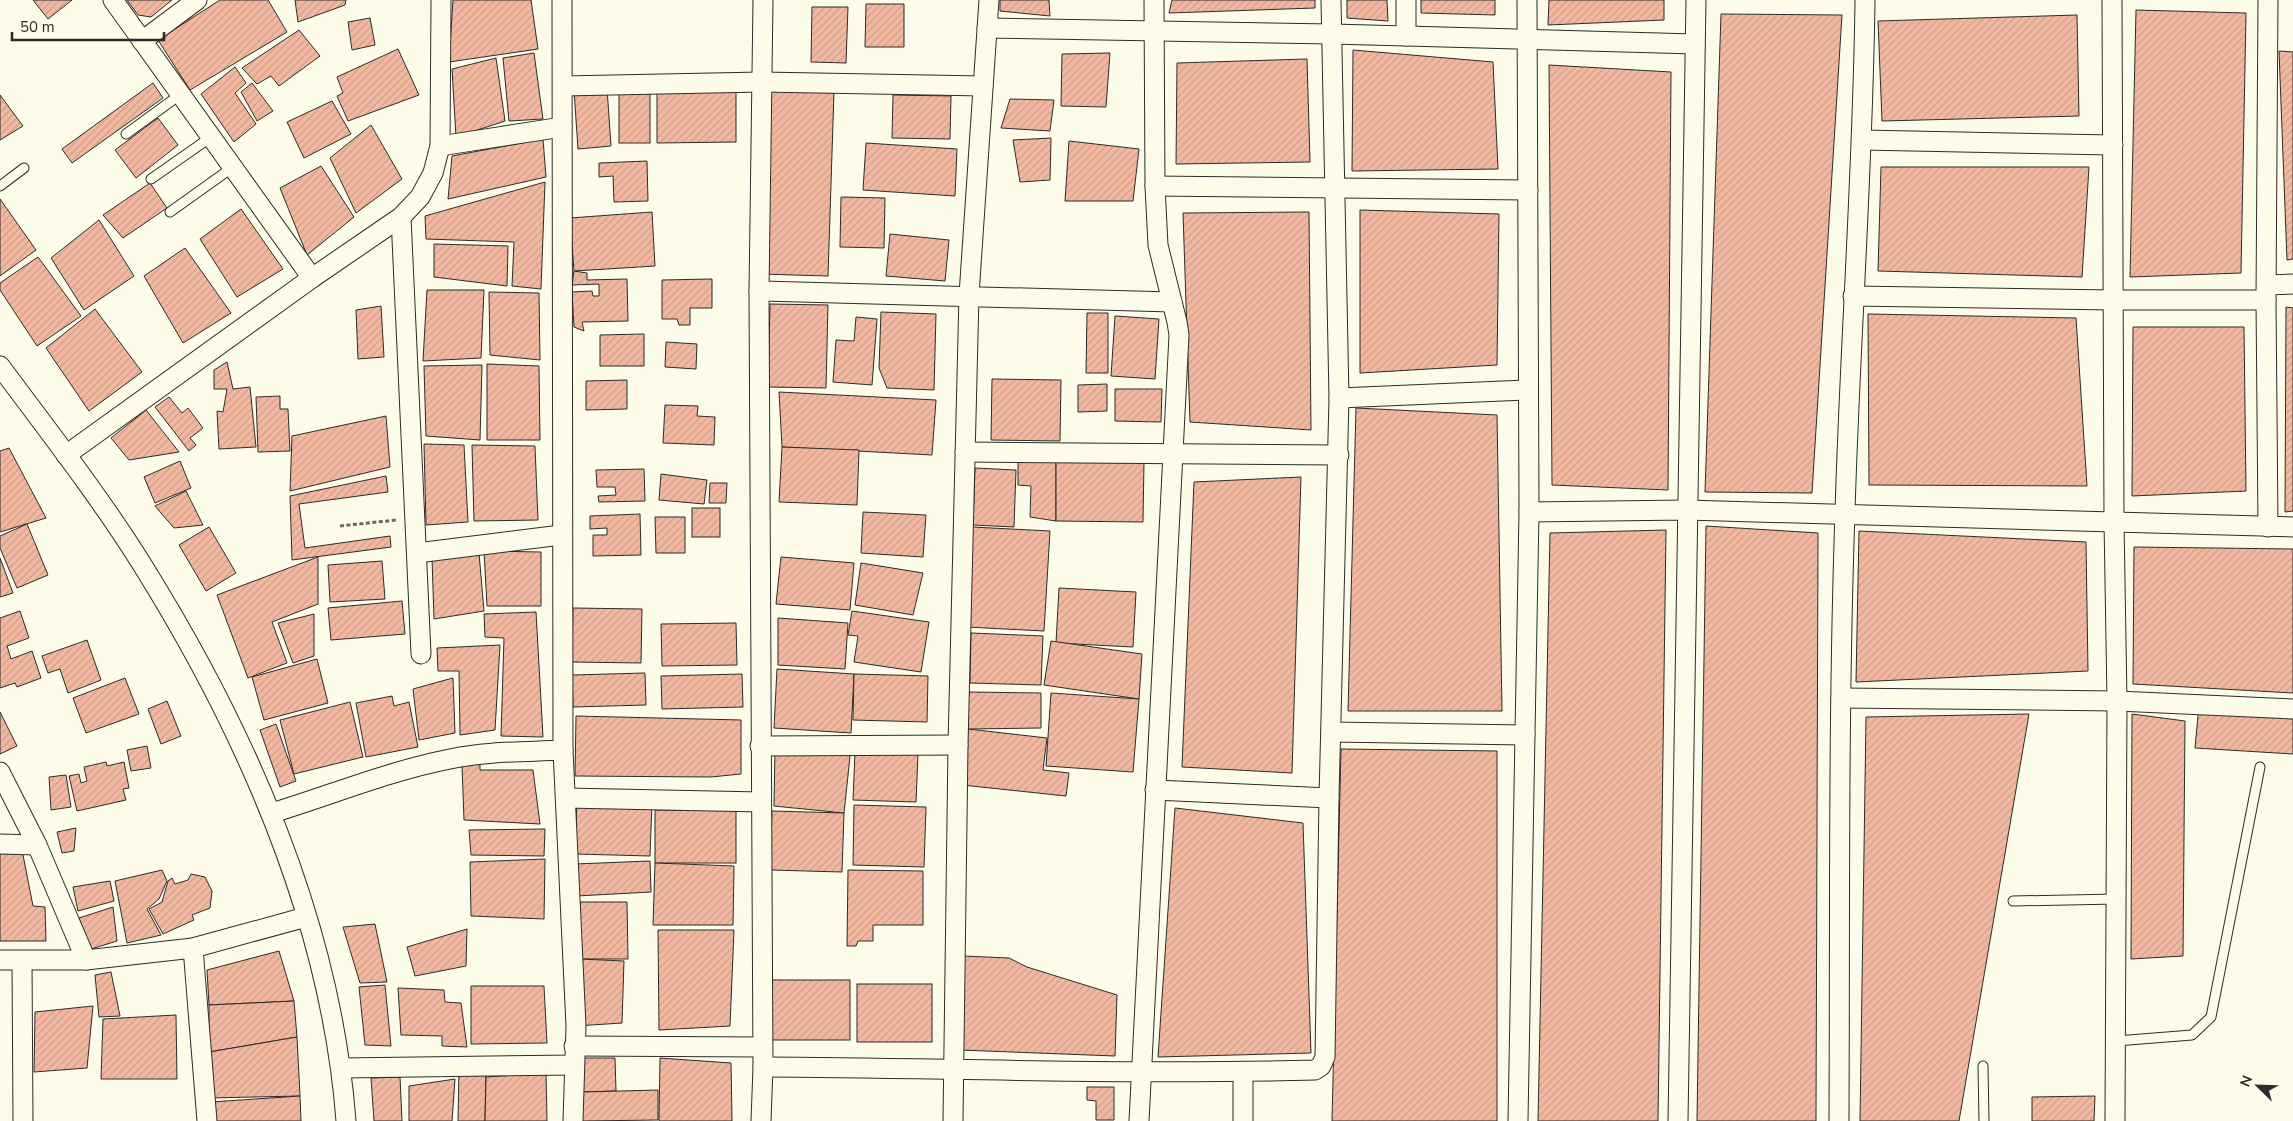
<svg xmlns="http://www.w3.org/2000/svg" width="2293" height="1121" viewBox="0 0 2293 1121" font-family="'Nunito Sans',sans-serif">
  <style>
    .building { fill: url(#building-hatch); stroke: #2b2b2b }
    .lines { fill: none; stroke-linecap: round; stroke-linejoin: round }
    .service-casing { stroke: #2b2b2b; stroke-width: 11 }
    .minor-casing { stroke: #2b2b2b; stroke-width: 21 }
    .path { stroke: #6a6964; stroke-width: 3; stroke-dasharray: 4 2.5; stroke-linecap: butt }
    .service { stroke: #fdfbea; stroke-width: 9 }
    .minor { stroke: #fdfbea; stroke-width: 19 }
  </style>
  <defs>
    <pattern id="building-hatch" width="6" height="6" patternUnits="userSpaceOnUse" patternTransform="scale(1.25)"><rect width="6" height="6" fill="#f2b8a0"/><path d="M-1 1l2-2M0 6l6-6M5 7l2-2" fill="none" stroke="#d09e8a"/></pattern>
  </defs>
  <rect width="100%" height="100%" fill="#fdfbea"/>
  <!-- building -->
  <g class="building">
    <path d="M 33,0 L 72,0 L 48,19 Z"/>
    <path d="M 127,0 L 172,0 L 151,17 L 138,15 Z"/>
    <path d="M 220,0 L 268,0 L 287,32 L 190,90 L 158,40 Z"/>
    <path d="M 295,0 L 346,0 L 345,5 L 298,22 Z"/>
    <path d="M 453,0 L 531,0 L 538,49 L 449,62 Z"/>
    <path d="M 1000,0 L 1049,0 L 1050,16 L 1000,11 Z"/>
    <path d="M 1172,0 L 1315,0 L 1315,8 L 1169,13 Z"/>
    <path d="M 1347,0 L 1387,0 L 1388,21 L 1347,18 Z"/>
    <path d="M 1421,0 L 1495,0 L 1495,15 L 1421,13 Z"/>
    <path d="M 1549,0 L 1664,0 L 1664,20 L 1548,25 Z"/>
    <path d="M 866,4 L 904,4 L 904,47 L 865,47 Z"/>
    <path d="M 812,7 L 848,7 L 846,63 L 811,62 Z"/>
    <path d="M 2136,10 L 2246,13 L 2241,273 L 2130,277 Z"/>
    <path d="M 1721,14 L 1842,15 L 1812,493 L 1705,492 Z"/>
    <path d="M 2077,15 L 2079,116 L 1882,121 L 1878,21 Z"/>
    <path d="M 370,18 L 375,45 L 352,50 L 348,22 Z"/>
    <path d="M 299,30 L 320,56 L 279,86 L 271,76 L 257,84 L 242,68 Z"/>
    <path d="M 398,49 L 419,95 L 348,121 L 337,96 L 343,93 L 337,77 Z"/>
    <path d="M 1353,50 L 1493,62 L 1498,169 L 1352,171 Z"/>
    <path d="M 2279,51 L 2293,52 L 2293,259 L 2287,260 Z"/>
    <path d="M 534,53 L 543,119 L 509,121 L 503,58 Z"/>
    <path d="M 1110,53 L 1106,107 L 1061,106 L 1062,54 Z"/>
    <path d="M 496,58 L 505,121 L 456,137 L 452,69 Z"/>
    <path d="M 1307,59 L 1310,162 L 1176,164 L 1177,63 Z"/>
    <path d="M 1549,65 L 1671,72 L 1668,490 L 1552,485 Z"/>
    <path d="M 235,67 L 246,83 L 235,93 L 256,124 L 234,142 L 201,94 Z"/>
    <path d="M 153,83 L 163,98 L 72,163 L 62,149 Z"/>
    <path d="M 252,83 L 273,111 L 257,121 L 241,92 Z"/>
    <path d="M 657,87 L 736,87 L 736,142 L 657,143 Z"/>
    <path d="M 607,88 L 611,146 L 578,149 L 574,90 Z"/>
    <rect x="619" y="89" width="31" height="54"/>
    <path d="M 765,90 L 834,92 L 828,276 L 759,274 Z"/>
    <path d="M 0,95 L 23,126 L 0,140 Z"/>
    <path d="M 893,95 L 951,96 L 950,139 L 892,138 Z"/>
    <path d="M 1010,99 L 1054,100 L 1050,131 L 1001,128 Z"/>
    <path d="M 332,101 L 351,134 L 304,158 L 287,122 Z"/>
    <path d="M 158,118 L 178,145 L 136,178 L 115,150 Z"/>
    <path d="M 371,125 L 402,179 L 356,213 L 330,158 Z"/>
    <path d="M 1051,138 L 1050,180 L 1020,182 L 1013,140 Z"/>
    <path d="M 543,139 L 546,177 L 448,199 L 452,156 Z"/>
    <path d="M 1069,141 L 1139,149 L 1133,201 L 1065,201 Z"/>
    <path d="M 866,143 L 957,149 L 955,196 L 863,190 Z"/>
    <path d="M 647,161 L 648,201 L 614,202 L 613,176 L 599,177 L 599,163 Z"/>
    <path d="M 321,166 L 354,217 L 307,255 L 280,188 Z"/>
    <path d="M 1881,167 L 2089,167 L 2082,277 L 1878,271 Z"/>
    <path d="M 545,182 L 541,289 L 512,286 L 514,242 L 426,239 L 425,216 Z"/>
    <path d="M 150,183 L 167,208 L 123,238 L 103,215 Z"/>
    <path d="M 841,197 L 885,198 L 884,248 L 840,247 Z"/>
    <path d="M 0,199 L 36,250 L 0,276 Z"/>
    <path d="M 241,209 L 283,269 L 237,297 L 200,239 Z"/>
    <path d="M 1360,210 L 1499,214 L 1497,365 L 1360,373 Z"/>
    <path d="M 652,212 L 655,266 L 574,271 L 570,218 Z"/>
    <path d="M 1309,212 L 1311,430 L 1190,422 L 1183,213 Z"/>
    <path d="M 99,220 L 134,276 L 84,310 L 51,258 Z"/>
    <path d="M 890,234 L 949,240 L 945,281 L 886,276 Z"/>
    <path d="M 434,244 L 508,246 L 507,286 L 434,277 Z"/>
    <path d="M 185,248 L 231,313 L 183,343 L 144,276 Z"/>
    <path d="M 38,257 L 81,316 L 37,346 L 0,290 L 0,283 Z"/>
    <path d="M 574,271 L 587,273 L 587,280 L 627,279 L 628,321 L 582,322 L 584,331 L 574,327 L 572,292 L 592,291 L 593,296 L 599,296 L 599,284 L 572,285 Z"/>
    <path d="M 712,279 L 712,308 L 690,308 L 690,325 L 679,325 L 677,319 L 662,319 L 662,280 Z"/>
    <path d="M 427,290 L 484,290 L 481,358 L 423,361 Z"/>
    <path d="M 489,292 L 539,293 L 540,360 L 490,355 Z"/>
    <path d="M 770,304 L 828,305 L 826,388 L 768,387 Z"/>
    <path d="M 381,306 L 384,357 L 358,359 L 356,310 Z"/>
    <path d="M 2286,307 L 2293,308 L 2293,511 L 2285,512 Z"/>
    <path d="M 95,309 L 142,372 L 89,411 L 46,348 Z"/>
    <path d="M 881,312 L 936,314 L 934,390 L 887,388 L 879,368 Z"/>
    <path d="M 1087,313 L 1108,313 L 1108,373 L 1086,373 Z"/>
    <path d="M 1868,314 L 2076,318 L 2087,486 L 1869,485 Z"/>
    <path d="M 1115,316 L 1159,319 L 1155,379 L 1111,376 Z"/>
    <path d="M 856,317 L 877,319 L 872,385 L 833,382 L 836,340 L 854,341 Z"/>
    <path d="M 2133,327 L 2244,327 L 2246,491 L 2132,496 Z"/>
    <path d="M 644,334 L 644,366 L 600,366 L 600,335 Z"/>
    <path d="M 666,342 L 697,344 L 696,369 L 665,367 Z"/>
    <path d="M 227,362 L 233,389 L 250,387 L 256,447 L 219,449 L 217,411 L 223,412 L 227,389 L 214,389 L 214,370 Z"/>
    <path d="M 487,364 L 539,366 L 540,440 L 487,440 Z"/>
    <path d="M 482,365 L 480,440 L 426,436 L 424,366 Z"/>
    <path d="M 992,379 L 1061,380 L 1060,441 L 991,440 Z"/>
    <path d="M 627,380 L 627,409 L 586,410 L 586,381 Z"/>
    <path d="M 1107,384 L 1107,411 L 1078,412 L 1078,385 Z"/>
    <path d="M 1115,389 L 1162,389 L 1161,422 L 1115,421 Z"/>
    <path d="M 779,392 L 936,400 L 932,455 L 782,447 Z"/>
    <path d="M 280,396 L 280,409 L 288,409 L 290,451 L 258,452 L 256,397 Z"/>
    <path d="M 169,397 L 182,413 L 188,408 L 203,428 L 190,438 L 196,445 L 189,451 L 155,407 Z"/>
    <path d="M 665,405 L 698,406 L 697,416 L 715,417 L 714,445 L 663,443 Z"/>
    <path d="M 1356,408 L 1497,415 L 1502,711 L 1348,711 Z"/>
    <path d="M 146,410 L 179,452 L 129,460 L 111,438 Z"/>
    <path d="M 386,416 L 390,467 L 290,491 L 292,436 Z"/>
    <path d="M 424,444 L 464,445 L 468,522 L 426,525 Z"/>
    <path d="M 472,445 L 535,446 L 538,520 L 474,521 Z"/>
    <path d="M 782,447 L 859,450 L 857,505 L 779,502 Z"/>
    <path d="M 9,448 L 46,518 L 0,532 L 0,451 Z"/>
    <path d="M 180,461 L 191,488 L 155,503 L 144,477 Z"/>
    <path d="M 1056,461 L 1056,521 L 1030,517 L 1031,486 L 1018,485 L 1018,462 Z"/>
    <path d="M 1056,461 L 1144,462 L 1143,522 L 1056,521 Z"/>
    <path d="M 975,468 L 1016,470 L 1014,527 L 973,525 Z"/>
    <path d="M 644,469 L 645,501 L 599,502 L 598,496 L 616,495 L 615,487 L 597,487 L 596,470 Z"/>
    <path d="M 661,474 L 707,480 L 704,504 L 659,500 Z"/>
    <path d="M 386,476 L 388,492 L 299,504 L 305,548 L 390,536 L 391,547 L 292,560 L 290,496 Z"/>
    <path d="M 1301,477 L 1292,773 L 1182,767 L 1194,482 Z"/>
    <path d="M 710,483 L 727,483 L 726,503 L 709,503 Z"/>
    <path d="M 186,491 L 203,525 L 174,528 L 155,506 Z"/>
    <rect x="692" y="508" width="28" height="29"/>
    <path d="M 863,512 L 926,515 L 923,557 L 861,553 Z"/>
    <path d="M 640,514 L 641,555 L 593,556 L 593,535 L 607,535 L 607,528 L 590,529 L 590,516 Z"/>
    <path d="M 655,517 L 685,517 L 685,553 L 656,553 Z"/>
    <path d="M 27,524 L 48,575 L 17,588 L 0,548 L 0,536 Z"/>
    <path d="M 1706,526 L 1818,533 L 1816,1121 L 1697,1121 Z"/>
    <path d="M 209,527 L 236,573 L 206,591 L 179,545 Z"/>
    <path d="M 972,527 L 1050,531 L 1044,631 L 966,627 Z"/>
    <path d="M 1666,530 L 1658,1121 L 1538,1121 L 1550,533 Z"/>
    <path d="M 1859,531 L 2086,542 L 2088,671 L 1856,682 Z"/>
    <path d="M 2134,547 L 2293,549 L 2293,693 L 2133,684 Z"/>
    <path d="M 484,551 L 541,552 L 541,606 L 487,606 Z"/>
    <path d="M 479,553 L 484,611 L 434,619 L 432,558 Z"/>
    <path d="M 318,557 L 318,604 L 272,622 L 287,663 L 248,678 L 217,595 Z"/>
    <path d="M 781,557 L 854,563 L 850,610 L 776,604 Z"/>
    <path d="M 0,558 L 13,593 L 0,597 Z"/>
    <path d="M 382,561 L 385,599 L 330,602 L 328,565 Z"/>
    <path d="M 861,563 L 923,573 L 913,615 L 855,605 Z"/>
    <path d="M 1059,588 L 1136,592 L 1133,647 L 1056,643 Z"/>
    <path d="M 402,601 L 405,634 L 331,640 L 328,608 Z"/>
    <path d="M 573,608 L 642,609 L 641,663 L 572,662 Z"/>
    <path d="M 20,611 L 29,638 L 7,646 L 11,659 L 32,651 L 41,678 L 17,687 L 15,683 L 0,688 L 0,618 Z"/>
    <path d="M 852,611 L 929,622 L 921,672 L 854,662 L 858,636 L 848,635 Z"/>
    <path d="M 536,612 L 543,737 L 501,736 L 504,638 L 485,637 L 484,614 Z"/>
    <path d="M 314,614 L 314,656 L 293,663 L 278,623 Z"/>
    <path d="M 778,618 L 848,623 L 845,669 L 778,665 Z"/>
    <path d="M 736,623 L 737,665 L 662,666 L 661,624 Z"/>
    <path d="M 971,633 L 1043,636 L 1041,685 L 970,683 Z"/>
    <path d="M 87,640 L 101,680 L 68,693 L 60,669 L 48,673 L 42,656 Z"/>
    <path d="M 1051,641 L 1142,654 L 1139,699 L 1044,685 Z"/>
    <path d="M 500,645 L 495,730 L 460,735 L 459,671 L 438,671 L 437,648 Z"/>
    <path d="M 317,659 L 328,703 L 264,720 L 252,677 Z"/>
    <path d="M 777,669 L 854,674 L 851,733 L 774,728 Z"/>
    <path d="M 645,673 L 646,705 L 573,707 L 572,675 Z"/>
    <path d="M 742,674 L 743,707 L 662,709 L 661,676 Z"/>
    <path d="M 854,674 L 928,676 L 927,722 L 853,720 Z"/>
    <path d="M 125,678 L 139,714 L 86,733 L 73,698 Z"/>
    <path d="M 453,678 L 455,733 L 419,740 L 413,689 Z"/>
    <path d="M 968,692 L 1041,693 L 1041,728 L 968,729 Z"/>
    <path d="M 1051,693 L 1139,699 L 1133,772 L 1046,766 Z"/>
    <path d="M 392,696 L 394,706 L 409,702 L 418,747 L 366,757 L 356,703 Z"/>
    <path d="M 167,701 L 181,736 L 161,744 L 148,709 Z"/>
    <path d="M 350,702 L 363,757 L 294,774 L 280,720 Z"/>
    <path d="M 2199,705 L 2293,719 L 2293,754 L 2195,748 Z"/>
    <path d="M 0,712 L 17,746 L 0,754 Z"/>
    <path d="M 2029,714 L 1959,1121 L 1860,1121 L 1866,717 Z"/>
    <path d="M 2132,714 L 2185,721 L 2183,956 L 2131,959 Z"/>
    <path d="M 576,716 L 741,720 L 741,774 L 711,777 L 575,776 Z"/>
    <path d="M 276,724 L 296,781 L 280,787 L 260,730 Z"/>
    <path d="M 968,729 L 1047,738 L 1043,770 L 1069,773 L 1066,796 L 962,785 Z"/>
    <path d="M 147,746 L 151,768 L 131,771 L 127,750 Z"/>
    <path d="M 775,746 L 851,747 L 844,813 L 774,806 Z"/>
    <path d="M 1341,749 L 1497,751 L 1497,1121 L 1332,1121 Z"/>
    <path d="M 855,752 L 918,754 L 916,802 L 853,800 Z"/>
    <path d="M 106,762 L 107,766 L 124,762 L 129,788 L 123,789 L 126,800 L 77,811 L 69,776 L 79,774 L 81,783 L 87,781 L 84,767 Z"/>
    <path d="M 480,763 L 480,770 L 533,770 L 540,824 L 464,820 L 462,766 Z"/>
    <path d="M 66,775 L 71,807 L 51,810 L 49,777 Z"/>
    <path d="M 577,800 L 652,802 L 650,856 L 575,854 Z"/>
    <path d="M 854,805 L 926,807 L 924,867 L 853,865 Z"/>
    <path d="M 1175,808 L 1303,823 L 1311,1053 L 1158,1057 Z"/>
    <rect x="655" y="810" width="81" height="53"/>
    <path d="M 772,811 L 844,813 L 842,872 L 770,870 Z"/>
    <path d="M 76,828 L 74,851 L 62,853 L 57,832 Z"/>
    <path d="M 545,829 L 544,856 L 471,855 L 469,830 Z"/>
    <path d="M 22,850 L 33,906 L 45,907 L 46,941 L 0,941 L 0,852 Z"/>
    <path d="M 545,859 L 544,919 L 471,916 L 470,862 Z"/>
    <path d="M 650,861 L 651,892 L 576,896 L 575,864 Z"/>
    <path d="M 655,863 L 734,866 L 733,925 L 653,925 Z"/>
    <path d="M 162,870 L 167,881 L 159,899 L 147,909 L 161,935 L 127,943 L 115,881 Z"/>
    <path d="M 848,870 L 923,871 L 923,925 L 873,925 L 873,941 L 858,941 L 856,946 L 847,946 Z"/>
    <path d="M 191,874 L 205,877 L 212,891 L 210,908 L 192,915 L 194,920 L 163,934 L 149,909 L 162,902 L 168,881 L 172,878 L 175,884 L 188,880 Z"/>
    <path d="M 110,881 L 114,901 L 78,911 L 73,887 Z"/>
    <path d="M 580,902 L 627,902 L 628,959 L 580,959 Z"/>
    <path d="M 113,907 L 117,941 L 91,949 L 79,918 Z"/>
    <path d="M 375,924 L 387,982 L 360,983 L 343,927 Z"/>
    <path d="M 467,929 L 466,966 L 415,976 L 407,947 Z"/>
    <path d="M 658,930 L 734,930 L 730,1026 L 659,1030 Z"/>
    <path d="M 279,951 L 294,1001 L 209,1005 L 207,970 Z"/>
    <path d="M 963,956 L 1009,958 L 1027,967 L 1117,995 L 1115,1056 L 960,1050 Z"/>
    <path d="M 580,959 L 624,961 L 622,1023 L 576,1026 Z"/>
    <path d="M 111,972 L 120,1016 L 99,1017 L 95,975 Z"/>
    <rect x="771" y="980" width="79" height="60"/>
    <rect x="857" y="984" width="75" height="58"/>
    <path d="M 385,985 L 391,1046 L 365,1045 L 359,987 Z"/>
    <path d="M 471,986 L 544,986 L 547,1043 L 471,1044 Z"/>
    <path d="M 398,988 L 444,990 L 445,1002 L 461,1003 L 467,1047 L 442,1046 L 442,1036 L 401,1035 Z"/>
    <path d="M 294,1001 L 297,1037 L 209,1052 L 209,1005 Z"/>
    <path d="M 93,1006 L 87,1068 L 34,1072 L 35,1012 Z"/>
    <path d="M 176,1015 L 177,1079 L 101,1079 L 103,1019 Z"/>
    <path d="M 297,1037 L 300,1096 L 209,1098 L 209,1052 Z"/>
    <path d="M 581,1058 L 615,1058 L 616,1091 L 582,1092 Z"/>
    <path d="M 660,1058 L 731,1063 L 732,1121 L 659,1121 Z"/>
    <path d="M 459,1069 L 486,1070 L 485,1121 L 458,1121 Z"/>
    <path d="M 546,1073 L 547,1121 L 485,1121 L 486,1077 Z"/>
    <path d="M 400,1077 L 402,1121 L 374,1121 L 371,1078 Z"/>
    <path d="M 455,1079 L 452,1121 L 409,1121 L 409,1086 Z"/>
    <path d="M 1087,1087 L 1114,1087 L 1114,1120 L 1096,1120 L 1096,1101 L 1087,1100 Z"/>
    <path d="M 658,1090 L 658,1120 L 582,1121 L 582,1092 Z"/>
    <path d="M 300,1096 L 301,1121 L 213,1121 L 211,1102 Z"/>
    <path d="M 2095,1096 L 2094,1121 L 2032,1121 L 2032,1097 Z"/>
  </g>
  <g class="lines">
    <defs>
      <g id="service">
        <path d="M 126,134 L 181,94"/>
        <path d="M 151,179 L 211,137"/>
        <path d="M 0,186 L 24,168"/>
        <path d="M 170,212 L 233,167"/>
        <path d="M 2013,901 L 2116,899"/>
        <path d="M 2116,1041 L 2192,1035 L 2211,1017 L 2260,767"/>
        <path d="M 1983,1066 L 1984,1121"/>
      </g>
      <g id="minor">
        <path d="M 113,0 L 312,278"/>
        <path d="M 562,0 L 563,750 L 576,1026 L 573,1121"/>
        <path d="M 2112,0 L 2114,521 L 2117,701 L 2115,1121"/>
        <path d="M 987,28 L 1332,34 L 1695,44"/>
        <path d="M 1406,36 L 1406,0"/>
        <path d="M 142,41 L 197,0"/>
        <path d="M 563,86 L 761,82 L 983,86"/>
        <path d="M 1863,140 L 2113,145"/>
        <path d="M 440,146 L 562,127"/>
        <path d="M 1155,186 L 1528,190"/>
        <path d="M 401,217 L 421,654"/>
        <path d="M 2267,285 L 2293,284"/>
        <path d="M 759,291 L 1172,302"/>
        <path d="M 1853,296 L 2113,300 L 2266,300"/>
        <path d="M 0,366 C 49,432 100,497 143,566 C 247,733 331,923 346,1121"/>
        <path d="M 1339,398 L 1528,390"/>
        <path d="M 965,452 L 1339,455"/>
        <path d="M 66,455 L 312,278 L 401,217 L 420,197 L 433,173 L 440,146 L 441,0"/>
        <path d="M 1529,512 L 1686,510 L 2293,527"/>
        <path d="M 2268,527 L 2266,300 L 2268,0"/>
        <path d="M 417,553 L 561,535"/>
        <path d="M 1841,698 L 2117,701 L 2293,709"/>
        <path d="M 1331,732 L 1525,735"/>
        <path d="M 760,746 L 958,745"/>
        <path d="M 0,772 L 37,845 L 86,960"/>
        <path d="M 1155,790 L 1329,798"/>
        <path d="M 566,798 L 761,802"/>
        <path d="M 272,813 C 331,795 389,771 450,759 C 487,751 526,752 563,750"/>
        <path d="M 0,844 L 37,845"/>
        <path d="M 193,948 L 207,1121"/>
        <path d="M 0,960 L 86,960 L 193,948 L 306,917"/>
        <path d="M 22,961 L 23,1121"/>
        <path d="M 574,1046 L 762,1047"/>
        <path d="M 763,1067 C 947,1068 1131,1075 1315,1070 L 1321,1066 L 1325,1057 L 1329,798 L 1339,398 L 1331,0"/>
        <path d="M 342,1068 L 574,1065"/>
        <path d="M 761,1121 L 763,1067 L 759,291 L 763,0"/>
        <path d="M 953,1121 L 958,745 L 969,295 L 989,0"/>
        <path d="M 1139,1121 L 1179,335 L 1177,322 L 1158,245 L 1155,186 L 1154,0"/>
        <path d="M 1243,1121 L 1243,1072"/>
        <path d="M 1518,1121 L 1529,512 L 1527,0"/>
        <path d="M 1678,1121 L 1696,0"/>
        <path d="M 1839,1121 C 1840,918 1838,715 1845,512 C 1850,341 1863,171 1865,0"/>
      </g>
    </defs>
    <!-- service casing -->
    <use href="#service" class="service-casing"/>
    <!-- minor casing -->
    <use href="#minor" class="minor-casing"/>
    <!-- path -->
    <path class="path" d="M 340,526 L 396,520"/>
    <!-- service -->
    <use href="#service" class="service"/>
    <!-- minor -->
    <use href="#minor" class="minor"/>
  </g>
  <!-- north arrow -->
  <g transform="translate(2258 1086) rotate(293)" stroke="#fdfbea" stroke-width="4" paint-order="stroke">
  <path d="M0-4L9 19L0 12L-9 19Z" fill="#2b2b2b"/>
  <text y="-8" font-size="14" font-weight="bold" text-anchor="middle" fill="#2b2b2b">N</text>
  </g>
  <!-- scale -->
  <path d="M12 32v8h152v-8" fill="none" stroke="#2b2b2b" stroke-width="2.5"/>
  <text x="20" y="32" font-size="15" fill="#2b2b2b" stroke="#fdfbea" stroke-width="4" paint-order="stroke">50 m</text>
</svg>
